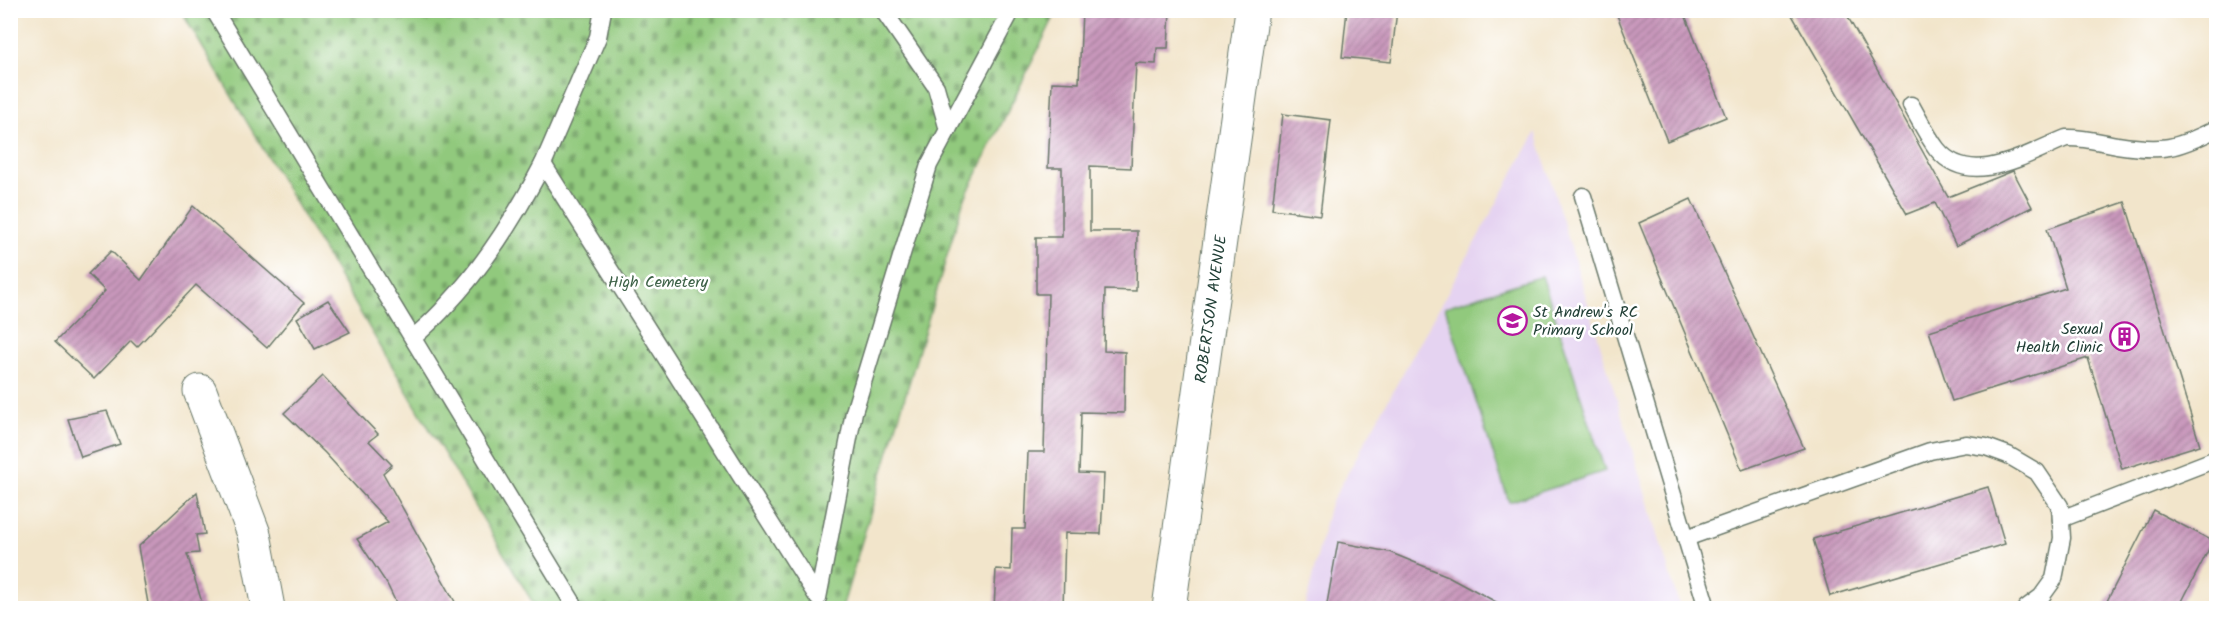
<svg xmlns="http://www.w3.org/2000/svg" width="2227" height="619" viewBox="0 0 2227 619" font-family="Kalam,sans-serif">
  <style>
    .built { fill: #e5d3f1 }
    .green { fill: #91c97d; stroke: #588358; stroke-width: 1.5 }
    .cemetery { fill: url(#cemetery-stones); stroke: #588358; stroke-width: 1.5 }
    .building { fill: url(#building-hatch) }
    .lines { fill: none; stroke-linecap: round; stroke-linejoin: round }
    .service-casing { stroke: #697869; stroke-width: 19 }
    .minor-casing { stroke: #697869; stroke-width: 35 }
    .service { stroke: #fff; stroke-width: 16 }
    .minor { stroke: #fff; stroke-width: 33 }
    .labels { text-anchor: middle; stroke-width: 5; stroke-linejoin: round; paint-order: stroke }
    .park-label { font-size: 16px; fill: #3c6046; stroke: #fff }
    .street-label { font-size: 16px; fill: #1f3d34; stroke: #fff }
    .poi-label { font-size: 16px; fill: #1f3d34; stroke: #fff; text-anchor: start }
  </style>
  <defs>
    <pattern id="cemetery-stones" width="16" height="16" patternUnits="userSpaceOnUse" patternTransform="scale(1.5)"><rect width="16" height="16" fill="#91c97d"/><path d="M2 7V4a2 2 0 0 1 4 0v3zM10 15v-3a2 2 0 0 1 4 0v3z" fill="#76a467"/></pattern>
    <pattern id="building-hatch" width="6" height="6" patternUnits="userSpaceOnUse" patternTransform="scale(1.5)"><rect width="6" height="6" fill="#c998bc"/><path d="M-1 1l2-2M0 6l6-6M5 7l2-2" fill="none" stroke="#a37d9a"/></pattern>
  </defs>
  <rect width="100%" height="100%" fill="#fff"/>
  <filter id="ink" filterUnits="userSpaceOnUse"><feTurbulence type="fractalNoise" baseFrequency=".0167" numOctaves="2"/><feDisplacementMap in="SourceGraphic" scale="12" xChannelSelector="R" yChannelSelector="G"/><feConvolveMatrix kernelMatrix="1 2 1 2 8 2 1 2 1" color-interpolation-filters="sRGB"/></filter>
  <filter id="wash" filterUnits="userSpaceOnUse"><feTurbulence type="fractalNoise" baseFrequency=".008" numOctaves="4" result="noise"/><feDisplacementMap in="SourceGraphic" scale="24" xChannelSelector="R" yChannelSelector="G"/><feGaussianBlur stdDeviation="1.35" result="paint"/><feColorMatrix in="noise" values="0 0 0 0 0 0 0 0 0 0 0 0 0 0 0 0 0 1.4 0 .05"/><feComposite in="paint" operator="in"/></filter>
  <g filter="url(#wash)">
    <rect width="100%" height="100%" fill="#f2e5cb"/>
    <!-- built -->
    <path class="built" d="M 1536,132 L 1680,608 L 1305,608 L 1329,507 Z"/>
    <!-- green -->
    <path class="green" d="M 1542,276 L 1605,471 L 1509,502 L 1445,307 Z"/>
    <!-- cemetery -->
    <path class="cemetery" d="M 181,11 L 1057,11 L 963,202 L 842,608 L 536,608 Z"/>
    <g id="blocks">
      <!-- building -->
      <g class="building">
        <path d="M 1082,10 L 1170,10 L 1168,48 L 1157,48 L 1156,64 L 1136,63 L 1131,168 L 1090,166 L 1090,231 L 1137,231 L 1136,291 L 1105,290 L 1104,351 L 1125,352 L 1124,413 L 1081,412 L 1079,473 L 1104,474 L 1101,534 L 1065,533 L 1063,609 L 994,609 L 996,569 L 1011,570 L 1012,529 L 1025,529 L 1028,452 L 1044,452 L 1048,294 L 1036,294 L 1036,237 L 1062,237 L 1062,168 L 1048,168 L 1052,82 L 1079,83 Z"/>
        <path d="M 1347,10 L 1397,10 L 1391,62 L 1342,57 Z"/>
        <path d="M 1615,10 L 1683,10 L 1726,117 L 1667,141 Z"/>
        <path d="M 1789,10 L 1844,10 L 1948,197 L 2013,171 L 2032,207 L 1956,246 L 1935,203 L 1907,214 Z"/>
        <path d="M 1283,114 L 1331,120 L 1320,215 L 1272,209 Z"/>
        <path d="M 1691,199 L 1804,448 L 1742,470 L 1639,223 Z"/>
        <path d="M 2125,202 L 2200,445 L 2122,469 L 2088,358 L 1952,401 L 1929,331 L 2066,288 L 2047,229 Z"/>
        <path d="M 193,206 L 304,303 L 267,348 L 196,285 L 137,347 L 131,341 L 94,379 L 55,342 L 105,291 L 88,274 L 111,251 L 141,280 Z"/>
        <path d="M 328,300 L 350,332 L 315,349 L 297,318 Z"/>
        <path d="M 323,376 L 378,434 L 369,441 L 392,465 L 383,473 L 459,609 L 399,609 L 387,584 L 357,539 L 388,522 L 325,453 L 284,413 Z"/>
        <path d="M 107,411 L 120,444 L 81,457 L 68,419 Z"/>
        <path d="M 1988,487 L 2005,544 L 1830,596 L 1813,539 Z"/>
        <path d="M 197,492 L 205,534 L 196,535 L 199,553 L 187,554 L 204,609 L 149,609 L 138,547 Z"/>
        <path d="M 2153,510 L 2213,541 L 2178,609 L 2103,609 Z"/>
        <path d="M 1338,542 L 1389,552 L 1448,576 L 1509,609 L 1326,609 Z"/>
      </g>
    </g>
  </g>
  <g filter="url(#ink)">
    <use href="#blocks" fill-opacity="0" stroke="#697869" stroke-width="1.5"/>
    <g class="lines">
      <defs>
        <g id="service">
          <path d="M 214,10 L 576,608"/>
          <path d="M 603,10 L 598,37 L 543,164 L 818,598 L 854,412 L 929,165 L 1012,10"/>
          <path d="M 883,10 L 936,87 L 948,130"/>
          <path d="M 1911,105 C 1919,119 1927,136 1937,149 C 1970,190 2028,153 2066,138 C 2083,137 2100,142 2117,145 C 2163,152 2176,149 2216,129"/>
          <path d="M 1583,196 L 1707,608"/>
          <path d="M 413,338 C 424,328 436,318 446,306 C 485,265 517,214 543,164"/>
          <path d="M 2061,519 L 2216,459"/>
          <path d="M 1686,538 L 1930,451 L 1966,444 L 1986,447 L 2008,455 L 2037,472 L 2060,506 L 2062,538 L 2054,579 L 2041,597 L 2026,608"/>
        </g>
        <g id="minor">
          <path d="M 200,391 L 254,534 L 268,608"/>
          <path d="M 1169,608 L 1252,10"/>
        </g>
      </defs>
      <!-- service casing -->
      <use href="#service" class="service-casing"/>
      <!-- minor casing -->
      <use href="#minor" class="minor-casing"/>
      <!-- service -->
      <use href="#service" class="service"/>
      <!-- minor -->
      <use href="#minor" class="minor"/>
    </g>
  </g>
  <!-- icons -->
  <defs>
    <symbol id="school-ring" viewBox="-11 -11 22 22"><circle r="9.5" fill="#fff" stroke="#b5179e" stroke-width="1.5"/><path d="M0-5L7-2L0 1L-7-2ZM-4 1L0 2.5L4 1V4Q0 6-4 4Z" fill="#b5179e"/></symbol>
    <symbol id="building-ring" viewBox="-11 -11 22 22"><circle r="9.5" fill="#fff" stroke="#b5179e" stroke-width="1.5"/><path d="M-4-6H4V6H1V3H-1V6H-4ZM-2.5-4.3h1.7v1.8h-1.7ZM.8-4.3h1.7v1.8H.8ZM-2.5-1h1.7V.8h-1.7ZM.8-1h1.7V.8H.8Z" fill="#b5179e"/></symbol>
  </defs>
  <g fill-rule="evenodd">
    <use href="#school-ring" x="1496" y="304" width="33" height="33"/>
    <use href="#building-ring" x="2108" y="320" width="33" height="33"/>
  </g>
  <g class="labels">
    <!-- park labels -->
    <g class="park-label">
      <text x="658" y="287">High Cemetery</text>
    </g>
    <!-- street labels -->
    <g class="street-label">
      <text transform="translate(1210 309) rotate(-82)" y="6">ROBERTSON AVENUE</text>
    </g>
    <!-- poi labels -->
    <g class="poi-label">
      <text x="1533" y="317">St Andrew's RC<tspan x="1533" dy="18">Primary School</tspan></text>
      <text x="2103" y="334" text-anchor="end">Sexual<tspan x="2103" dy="18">Health Clinic</tspan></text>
    </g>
  </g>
  <!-- margin -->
  <rect width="2227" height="619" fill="none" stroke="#fff" stroke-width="36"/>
</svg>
